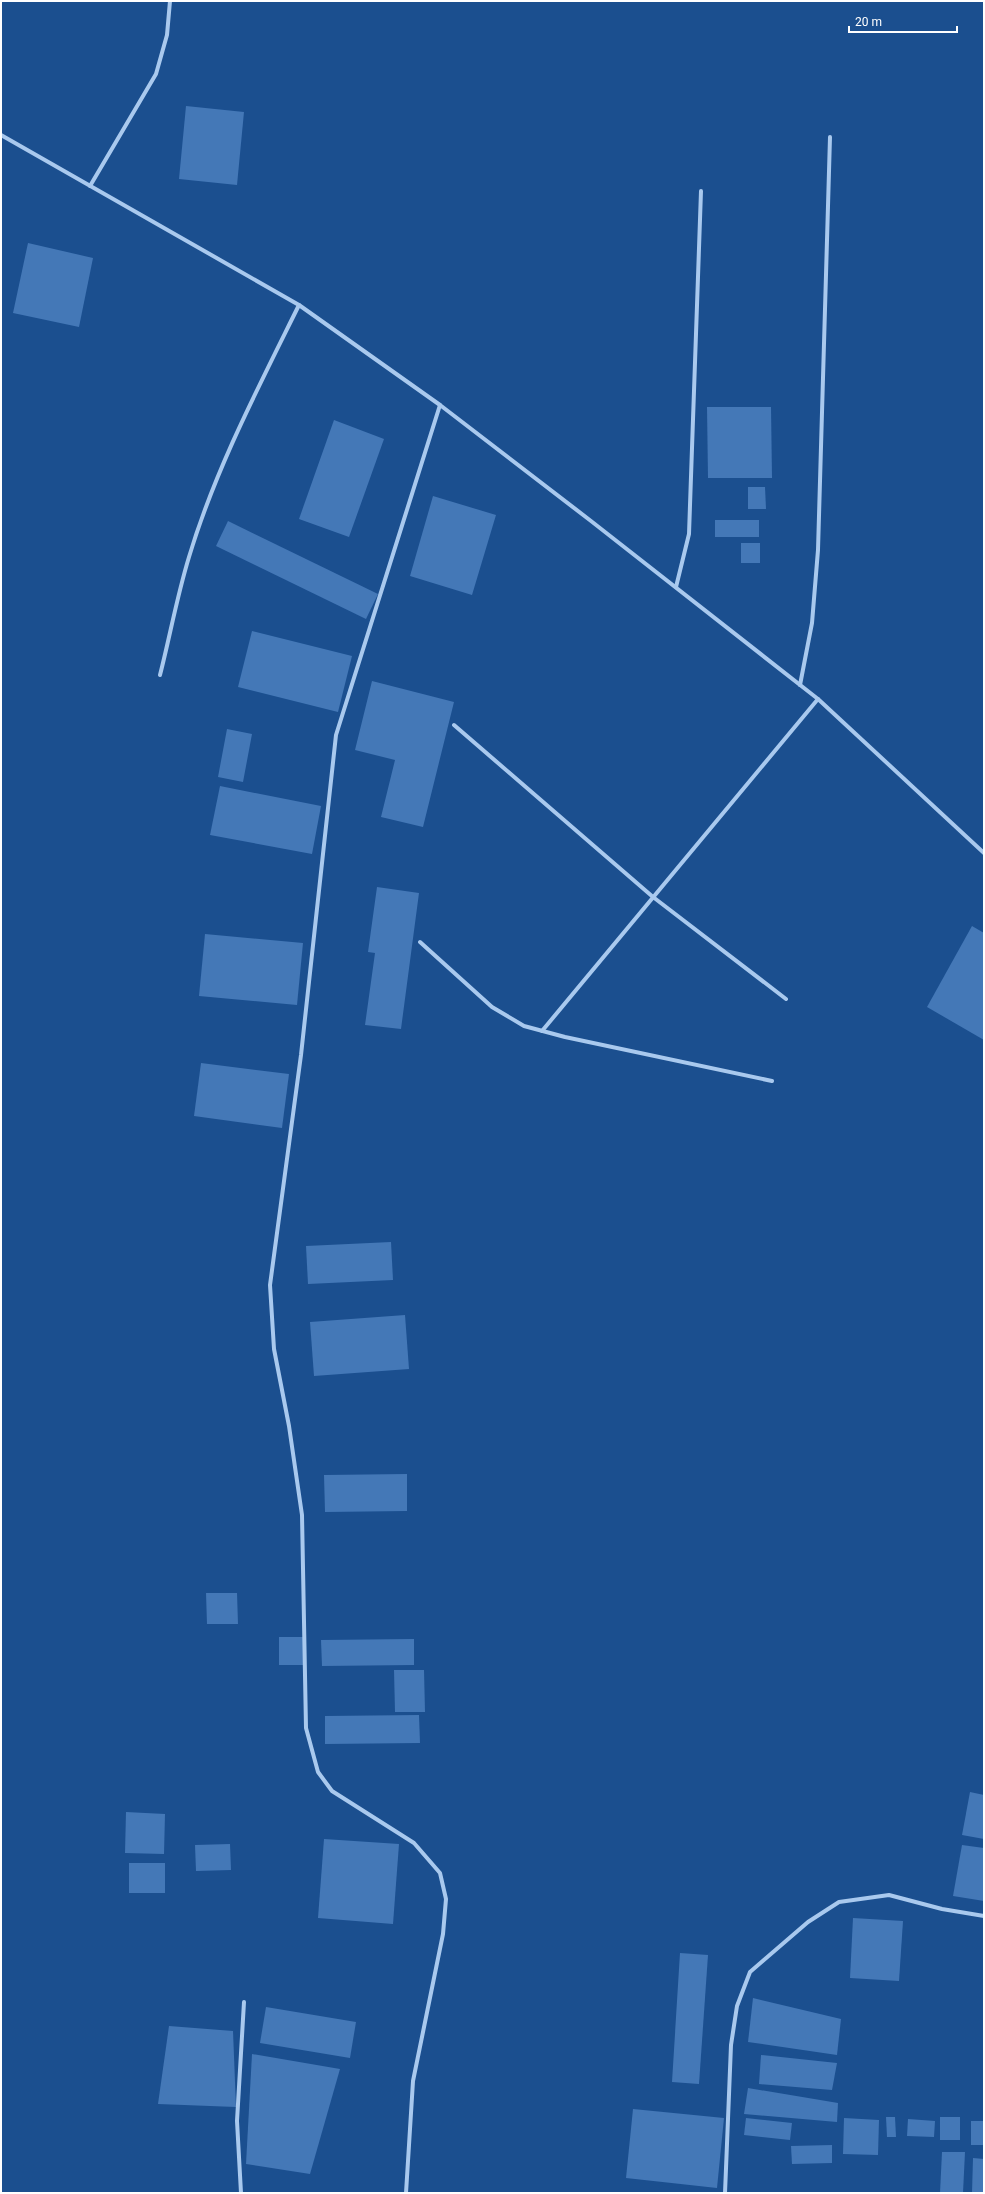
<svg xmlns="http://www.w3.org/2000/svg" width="985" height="2194" viewBox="0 0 985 2194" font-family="Roboto,sans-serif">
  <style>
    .building { fill: #4478b7 }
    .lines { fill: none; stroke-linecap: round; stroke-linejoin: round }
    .minor { stroke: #a9c9ee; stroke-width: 4 }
  </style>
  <rect width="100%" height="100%" fill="#1b4f8f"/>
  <!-- building -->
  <g class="building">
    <path d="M 186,106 L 244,112 L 237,185 L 179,179 Z"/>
    <path d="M 28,243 L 93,258 L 79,327 L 13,313 Z"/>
    <path d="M 707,407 L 771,407 L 772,478 L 708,478 Z"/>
    <path d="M 334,420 L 384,439 L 349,537 L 299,519 Z"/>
    <path d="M 748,487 L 765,487 L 766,509 L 748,509 Z"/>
    <path d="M 433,496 L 496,515 L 472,595 L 410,576 Z"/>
    <rect x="715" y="520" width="44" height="17"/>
    <path d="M 228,521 L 378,594 L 366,619 L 216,546 Z"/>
    <rect x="741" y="543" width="19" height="20"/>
    <path d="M 252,631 L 352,656 L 338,712 L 238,687 Z"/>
    <path d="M 372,681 L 454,702 L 423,827 L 381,817 L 395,760 L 355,750 Z"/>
    <path d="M 227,729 L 252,734 L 243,782 L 218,777 Z"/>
    <path d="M 220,786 L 321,806 L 312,854 L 210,835 Z"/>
    <path d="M 377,887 L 419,893 L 401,1029 L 365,1025 L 375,953 L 368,952 Z"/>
    <path d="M 972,926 L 984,933 L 984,1040 L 927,1007 Z"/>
    <path d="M 205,934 L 303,943 L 297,1005 L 199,996 Z"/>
    <path d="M 201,1063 L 289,1074 L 282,1128 L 194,1116 Z"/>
    <path d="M 391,1242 L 393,1280 L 308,1284 L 306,1246 Z"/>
    <path d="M 405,1315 L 409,1369 L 314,1376 L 310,1322 Z"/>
    <path d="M 407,1474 L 407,1511 L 325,1512 L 324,1475 Z"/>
    <path d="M 206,1593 L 237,1593 L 238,1624 L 207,1624 Z"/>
    <path d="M 279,1637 L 303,1637 L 304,1665 L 279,1665 Z"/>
    <path d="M 414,1639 L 414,1665 L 322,1666 L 321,1640 Z"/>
    <path d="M 394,1670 L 424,1670 L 425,1712 L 395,1712 Z"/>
    <path d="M 419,1715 L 420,1743 L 325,1744 L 325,1716 Z"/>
    <path d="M 970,1792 L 984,1795 L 984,1839 L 962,1835 Z"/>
    <path d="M 126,1812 L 165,1814 L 164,1854 L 125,1853 Z"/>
    <path d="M 324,1839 L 399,1844 L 393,1924 L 318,1918 Z"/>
    <path d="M 230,1844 L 231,1870 L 196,1871 L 195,1845 Z"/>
    <path d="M 962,1845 L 984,1848 L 984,1901 L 953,1896 Z"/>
    <rect x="129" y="1863" width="36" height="30"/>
    <path d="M 853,1918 L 903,1921 L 899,1981 L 850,1978 Z"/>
    <path d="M 680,1953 L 708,1955 L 699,2084 L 672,2082 Z"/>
    <path d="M 753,1998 L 841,2019 L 837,2055 L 748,2042 Z"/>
    <path d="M 266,2007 L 356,2022 L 350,2058 L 260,2043 Z"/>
    <path d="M 169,2026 L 233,2031 L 236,2107 L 158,2104 Z"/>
    <path d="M 252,2054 L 340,2069 L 310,2174 L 246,2164 Z"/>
    <path d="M 761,2055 L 837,2063 L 832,2090 L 759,2084 Z"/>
    <path d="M 748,2088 L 838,2103 L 837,2122 L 744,2114 Z"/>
    <path d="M 633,2109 L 724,2118 L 717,2188 L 626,2178 Z"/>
    <path d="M 886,2117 L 895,2117 L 896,2137 L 887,2137 Z"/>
    <rect x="940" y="2117" width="20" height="23"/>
    <path d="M 746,2118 L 792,2123 L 790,2140 L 744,2135 Z"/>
    <path d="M 844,2118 L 879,2120 L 878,2155 L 843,2154 Z"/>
    <path d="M 908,2119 L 935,2121 L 934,2137 L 907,2136 Z"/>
    <rect x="971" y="2121" width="13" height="24"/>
    <path d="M 832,2145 L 832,2163 L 792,2164 L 791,2146 Z"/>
    <path d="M 942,2152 L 965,2152 L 963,2193 L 940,2193 Z"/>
    <path d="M 973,2158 L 984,2159 L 984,2193 L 972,2193 Z"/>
  </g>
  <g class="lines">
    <!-- minor -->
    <g class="minor">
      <path d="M 1,135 L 299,305 L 440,405 L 591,521 L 818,699 L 984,853"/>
      <path d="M 90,186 L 156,74 L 167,35 L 170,1"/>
      <path d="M 676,587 L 689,534 L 701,191"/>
      <path d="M 160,675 C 170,636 177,596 189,557 C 215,470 259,386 299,305"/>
      <path d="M 800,685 L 812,623 L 818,550 L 830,137"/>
      <path d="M 454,725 L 653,897 L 786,999"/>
      <path d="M 420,942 L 492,1007 L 524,1026 L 565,1037 L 772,1081"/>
      <path d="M 542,1031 L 818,699"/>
      <path d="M 241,2193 L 237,2121 L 244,2002"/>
      <path d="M 406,2193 L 413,2081 L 443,1934 L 446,1899 L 440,1873 L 414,1843 L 332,1791 L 318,1772 L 306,1728 L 302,1515 L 289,1426 L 274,1349 L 270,1285 L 301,1055 L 336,735 L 440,405"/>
      <path d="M 725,2193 L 731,2045 L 737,2006 L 750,1972 L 808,1922 L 839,1902 L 889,1895 L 942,1909 L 984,1916"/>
    </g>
  </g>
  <!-- border -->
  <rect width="985" height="2194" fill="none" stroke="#ffffff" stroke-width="4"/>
  <!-- scale -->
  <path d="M849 26v6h108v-6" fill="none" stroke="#ffffff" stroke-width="2"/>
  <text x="855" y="26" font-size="12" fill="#ffffff" stroke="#1b4f8f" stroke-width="3" paint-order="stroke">20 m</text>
</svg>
